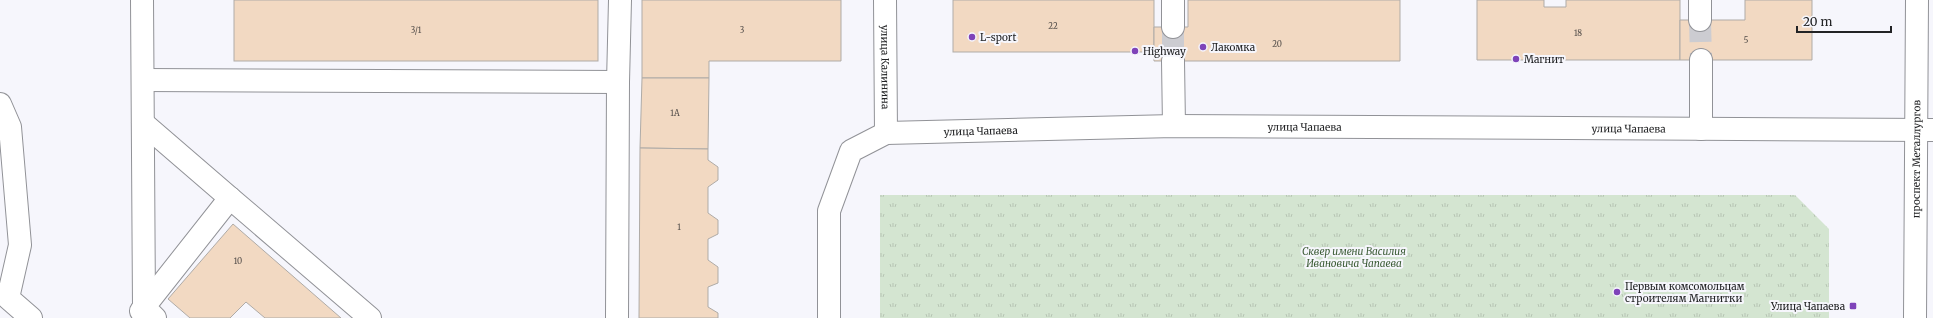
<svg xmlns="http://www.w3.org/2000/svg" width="1933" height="318" viewBox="0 0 1933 318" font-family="Merriweather,serif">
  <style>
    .park { fill: url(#park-tufts) }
    .building { fill: #f2d9c2; stroke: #afaba7 }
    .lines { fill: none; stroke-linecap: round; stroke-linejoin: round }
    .minor-tunnel { stroke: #ccccd1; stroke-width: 22; stroke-dasharray: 22 11; stroke-linecap: butt }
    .minor-casing { stroke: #919297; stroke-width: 24 }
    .major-casing { stroke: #919297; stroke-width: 24 }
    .minor { stroke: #fff; stroke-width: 22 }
    .major { stroke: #fff; stroke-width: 22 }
    .poi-dot { fill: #7e43b9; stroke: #f6f6fc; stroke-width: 1.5 }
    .labels { text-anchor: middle; stroke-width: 4; stroke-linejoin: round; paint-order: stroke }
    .number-label { font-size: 8px; fill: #56504c }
    .poi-label { font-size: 10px; fill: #222325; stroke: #f6f6fc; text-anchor: start }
    .street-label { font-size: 10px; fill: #222325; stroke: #f6f6fc }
    .park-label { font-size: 10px; font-style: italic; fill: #3b5b35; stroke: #f6f6fc }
  </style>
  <defs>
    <pattern id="park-tufts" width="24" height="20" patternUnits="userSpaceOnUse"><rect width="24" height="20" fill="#d4e5d1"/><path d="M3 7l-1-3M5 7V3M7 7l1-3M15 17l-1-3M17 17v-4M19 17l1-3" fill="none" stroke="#b6c4b3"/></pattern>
  </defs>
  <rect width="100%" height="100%" fill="#f6f6fc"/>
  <!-- park -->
  <path class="park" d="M 880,195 L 1795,195 L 1829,229 L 1829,318 L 880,318 Z"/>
  <!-- building -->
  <g class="building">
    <rect x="234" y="0" width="364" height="61"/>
    <path d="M 642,0 L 841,0 L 841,61 L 709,61 L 709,78 L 642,78 Z"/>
    <rect x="953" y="0" width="201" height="52"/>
    <path d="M 1188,0 L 1400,0 L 1400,61 L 1154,61 L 1154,27 L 1188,27 Z"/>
    <path d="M 1477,0 L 1544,0 L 1544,7 L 1566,7 L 1566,0 L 1680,0 L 1680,60 L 1477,60 Z"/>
    <path d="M 1745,0 L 1812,0 L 1812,60 L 1680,60 L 1680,20 L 1745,20 Z"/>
    <path d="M 642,78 L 709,78 L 708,149 L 640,148 Z"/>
    <path d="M 640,148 L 708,149 L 708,160 L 718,167 L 718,180 L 708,187 L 708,213 L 718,220 L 718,234 L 708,239 L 708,260 L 718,267 L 718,283 L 708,287 L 708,307 L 718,313 L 718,318 L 639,318 Z"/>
    <path d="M 233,224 L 341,318 L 265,318 L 246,302 L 230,318 L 190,318 L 168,299 Z"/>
  </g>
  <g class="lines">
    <!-- minor-tunnel -->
    <g class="minor-tunnel">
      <path d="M 1700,20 L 1701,60"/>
      <path d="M 1173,27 L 1173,61"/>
    </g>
    <defs>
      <g id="minor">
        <path id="s1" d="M 885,0 L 886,133"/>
        <path d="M 1173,0 L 1173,27"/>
        <path d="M 1700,0 L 1700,20"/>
        <path d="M 1701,60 L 1701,129"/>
        <path d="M 1173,61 L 1174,126"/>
        <path d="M 143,80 L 618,82"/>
        <path d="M 0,104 L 10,127 L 20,245 L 8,298 L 31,318"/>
        <path d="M 143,123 L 230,198"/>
        <path d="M 141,311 L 144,307 L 142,0"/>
        <path d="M 155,318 L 144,307 L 230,198 L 370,318"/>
        <path d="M 617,318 L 618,82 L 620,0"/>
        <path id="s2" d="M 829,318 L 829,211 L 851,151 L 886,133 L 1174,126 L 1933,130"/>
      </g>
      <g id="major">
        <path id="s3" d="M 1915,318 L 1917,0"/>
      </g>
    </defs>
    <!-- minor casing -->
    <use href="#minor" class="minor-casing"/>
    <!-- major casing -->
    <use href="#major" class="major-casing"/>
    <!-- minor -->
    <use href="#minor" class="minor"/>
    <!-- major -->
    <use href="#major" class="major"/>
  </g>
  <!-- markers -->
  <g class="poi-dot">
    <circle cx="972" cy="37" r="4"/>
    <circle cx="1203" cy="47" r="4"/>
    <circle cx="1135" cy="51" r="4"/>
    <circle cx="1516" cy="59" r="4"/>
    <circle cx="1617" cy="292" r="4"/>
    <rect x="1849" y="302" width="8" height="8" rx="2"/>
  </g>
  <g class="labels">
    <!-- number labels -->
    <g class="number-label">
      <text x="1053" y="29">22</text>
      <text x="416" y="33">3/1</text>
      <text x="742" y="33">3</text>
      <text x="1578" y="36">18</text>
      <text x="1746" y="43">5</text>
      <text x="1277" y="47">20</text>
      <text x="675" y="116">1А</text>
      <text x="679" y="230">1</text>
      <text x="238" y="264">10</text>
    </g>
    <!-- poi labels -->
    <g class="poi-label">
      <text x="980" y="41">L-sport</text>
      <text x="1211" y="51">Лакомка</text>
      <text x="1143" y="55">Highway</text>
      <text x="1524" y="63">Магнит</text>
      <text x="1625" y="290">Первым комсомольцам<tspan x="1625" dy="12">строителям Магнитки</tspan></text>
      <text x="1845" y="310" text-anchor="end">Улица Чапаева</text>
    </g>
    <!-- street labels -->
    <g class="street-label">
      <text dy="4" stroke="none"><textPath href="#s1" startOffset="67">улица Калинина</textPath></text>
      <text dy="4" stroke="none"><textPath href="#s2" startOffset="629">улица Чапаева</textPath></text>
      <text dy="4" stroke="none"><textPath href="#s2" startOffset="953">улица Чапаева</textPath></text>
      <text dy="4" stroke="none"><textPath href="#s2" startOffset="305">улица Чапаева</textPath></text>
      <text dy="4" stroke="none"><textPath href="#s3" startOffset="159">проспект Металлургов</textPath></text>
    </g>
    <!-- park labels -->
    <g class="park-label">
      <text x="1354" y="255">Сквер имени Василия<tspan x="1354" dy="12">Ивановича Чапаева</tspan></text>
    </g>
  </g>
  <!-- scale -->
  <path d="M1797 26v6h94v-6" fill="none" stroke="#222325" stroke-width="2"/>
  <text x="1803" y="26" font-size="12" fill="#222325" stroke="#f6f6fc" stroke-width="3" paint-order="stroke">20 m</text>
</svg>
